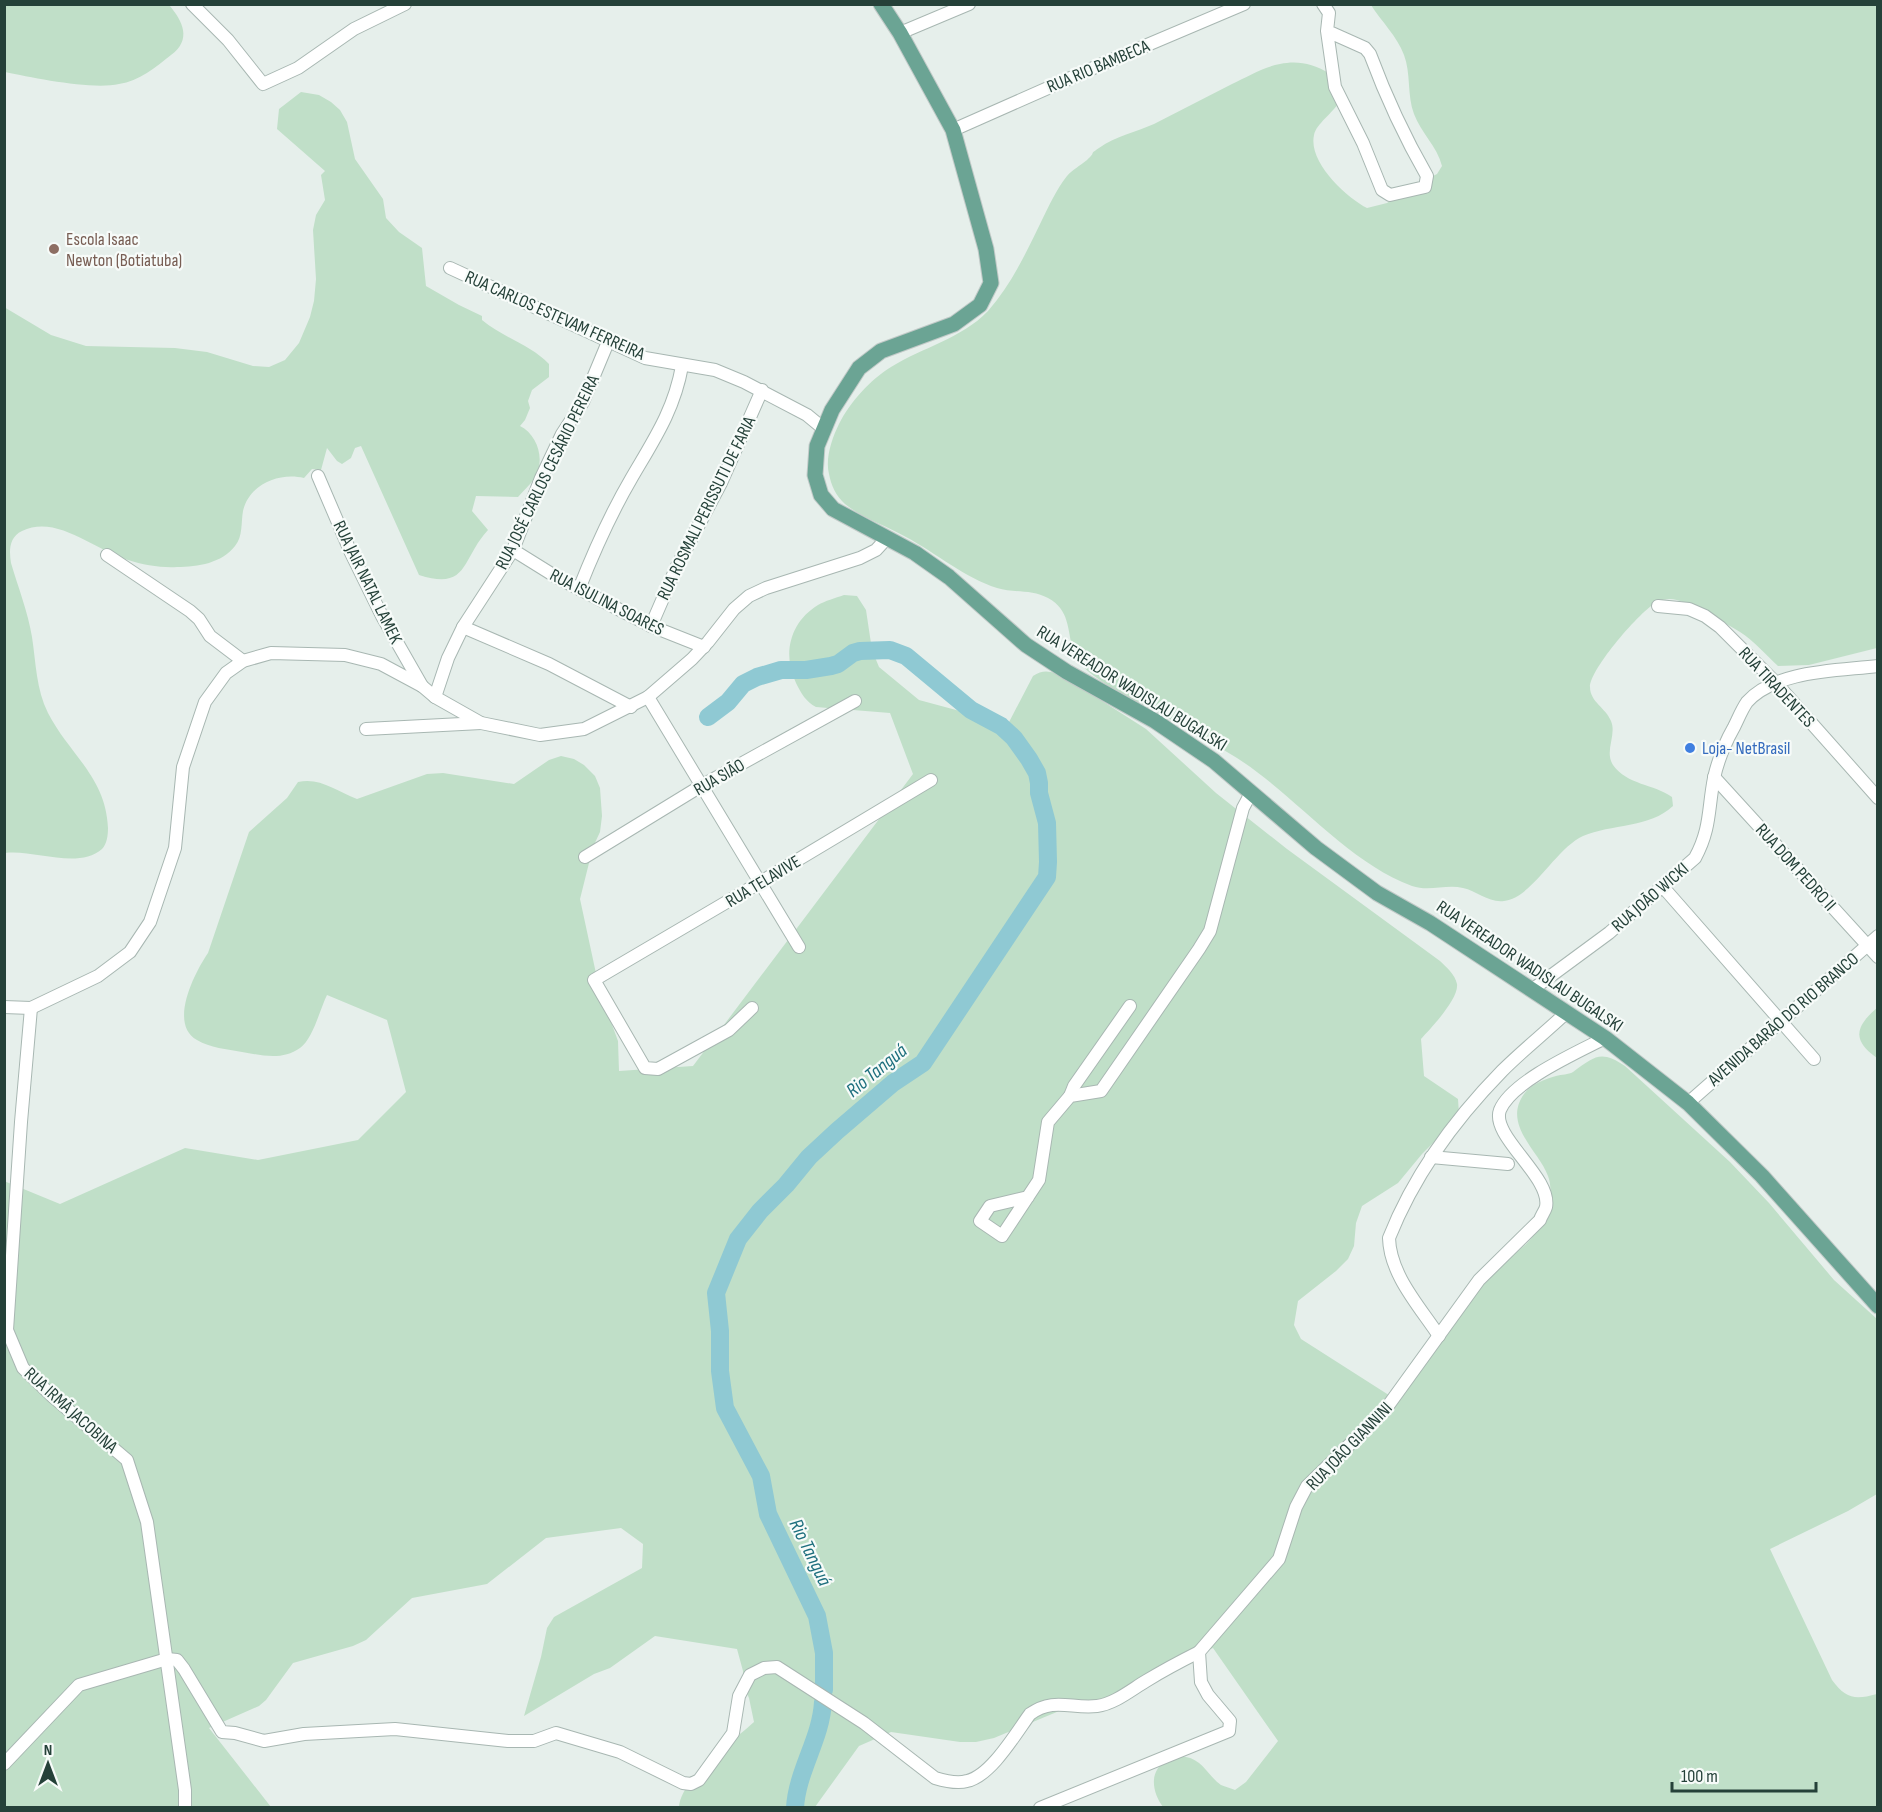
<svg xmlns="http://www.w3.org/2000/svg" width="1882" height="1812" viewBox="0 0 1882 1812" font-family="'Sofia Sans Condensed',sans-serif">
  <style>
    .green { fill: #c0dfc8 }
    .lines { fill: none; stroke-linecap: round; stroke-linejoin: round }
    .river { stroke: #8fc9d3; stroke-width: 18 }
    .minor-casing { stroke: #a8b7b2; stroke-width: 14 }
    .major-casing { stroke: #c2cac8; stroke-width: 17 }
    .minor { stroke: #fff; stroke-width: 12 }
    .major { stroke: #6ba494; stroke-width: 15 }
    .education-dot { fill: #8d6e63; stroke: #f7fbf9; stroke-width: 2 }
    .shop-dot { fill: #3f7fe0; stroke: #f7fbf9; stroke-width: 2 }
    .labels { text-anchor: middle; stroke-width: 4.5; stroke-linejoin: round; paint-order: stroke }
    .street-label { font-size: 18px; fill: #254139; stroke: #f7fbf9 }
    .education-label { font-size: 18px; fill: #785e54; stroke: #f7fbf9; text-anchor: start }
    .shop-label { font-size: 18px; fill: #366cbe; stroke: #f7fbf9; text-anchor: start }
    .water-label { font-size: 20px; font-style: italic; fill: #1e6f7e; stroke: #f7fbf9 }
  </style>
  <rect width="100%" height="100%" fill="#e6efeb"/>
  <!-- green -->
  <g class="green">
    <path d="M 4,5 L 169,5 C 183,21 192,40 171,55 C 156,67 139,81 119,84 C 92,90 34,78 5,72 Z"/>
    <path d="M 1371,5 L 1877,5 L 1877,648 L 1809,665 L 1778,666 C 1766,655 1754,641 1740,632 C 1727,624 1685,599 1670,599 C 1666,599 1661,600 1657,602 C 1641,610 1590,669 1590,687 C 1590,702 1606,708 1611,721 C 1617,735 1604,751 1613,765 C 1627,785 1654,784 1672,797 L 1673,806 C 1650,828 1611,824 1583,836 C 1555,849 1532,898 1504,901 C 1489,903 1477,891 1463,888 C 1446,884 1429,892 1412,886 C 1347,862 1295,795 1237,758 C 1208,740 1177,723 1147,707 C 1129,697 1110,688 1094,676 C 1085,669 1076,661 1073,650 C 1067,629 1070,610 1048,598 C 1032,589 1013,593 997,588 C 965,578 936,553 906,537 C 887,526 862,518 845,504 C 836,496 831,485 829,474 C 825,459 832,438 839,424 C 850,402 870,380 891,367 C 923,347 961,339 988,311 C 1011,285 1026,253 1041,222 C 1049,206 1056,190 1067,176 C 1073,169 1080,166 1087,160 C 1098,150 1087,156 1099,148 C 1116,136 1136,132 1154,124 C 1180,111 1206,97 1232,84 C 1247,77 1263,67 1280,64 C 1298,60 1313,64 1329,73 L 1339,102 C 1333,113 1316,124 1314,135 C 1308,162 1346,197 1367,208 L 1387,203 L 1409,188 L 1437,174 L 1442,166 C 1437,146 1421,133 1414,114 C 1407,96 1411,73 1404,55 C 1397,36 1381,21 1371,5 Z"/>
    <path d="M 301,92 L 319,95 L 331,102 L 340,110 L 347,122 L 355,159 L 383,199 L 386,218 L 399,232 L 422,248 L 426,286 L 459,305 L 482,316 L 482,320 C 502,337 531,345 549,364 L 549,377 L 532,390 L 528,401 L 530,408 L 525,420 L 520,426 C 538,435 546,461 534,479 C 530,485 523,491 518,497 L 476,496 L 472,511 L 488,530 C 461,559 469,591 419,575 L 361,446 L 355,448 L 351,458 L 342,464 L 337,461 L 327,448 L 321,470 L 312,469 L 304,478 C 280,472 249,484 243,511 C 241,522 243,537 235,546 C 222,563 198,567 177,567 C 162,568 143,565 128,560 C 94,550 57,514 22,531 C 9,537 9,551 11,563 C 18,587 28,612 32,637 C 36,663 36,689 48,713 C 69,754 106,777 108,828 C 108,835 107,844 102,849 C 78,870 33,849 5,853 L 4,307 L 51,335 L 86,346 L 175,348 L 207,352 L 253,366 L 269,367 L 285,360 L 299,343 L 310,317 L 314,301 L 316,279 L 313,230 L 316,215 L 325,200 L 321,175 L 325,171 L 277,129 L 279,109 Z"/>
    <path d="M 844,595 L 857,596 L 866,610 L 872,650 L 879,667 L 919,700 L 1008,724 L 1033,676 C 1045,668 1053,672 1066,678 L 1146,729 L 1216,793 L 1287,849 L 1440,961 C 1446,967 1455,974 1457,984 C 1459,999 1431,1028 1421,1039 L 1424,1076 L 1458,1099 L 1459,1114 L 1451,1125 L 1422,1154 L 1398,1183 L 1362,1206 L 1356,1223 L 1354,1246 L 1348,1259 L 1336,1271 L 1298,1301 L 1294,1325 L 1301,1339 L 1395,1399 C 1414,1373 1432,1346 1451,1320 C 1459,1308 1467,1294 1477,1283 C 1494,1264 1522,1254 1536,1232 C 1546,1216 1555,1195 1548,1176 C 1539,1151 1502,1125 1524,1094 C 1531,1084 1545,1079 1556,1076 C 1562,1074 1568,1075 1573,1072 C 1595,1056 1601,1050 1625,1066 L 1730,1162 L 1769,1203 L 1834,1280 L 1877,1319 L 1877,1494 L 1848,1511 L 1770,1549 L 1832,1680 C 1846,1699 1855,1700 1877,1694 L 1877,1807 L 1163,1807 C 1152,1792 1148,1770 1168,1760 C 1173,1758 1179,1756 1186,1757 C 1203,1760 1208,1776 1221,1785 C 1225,1787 1231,1788 1235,1790 L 1246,1782 L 1278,1741 L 1213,1648 L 1158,1671 L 1115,1699 L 1064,1709 L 994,1738 L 976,1742 L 960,1742 L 891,1732 L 859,1746 L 815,1807 L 679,1807 C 680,1780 733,1741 754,1722 L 749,1698 L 743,1685 L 743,1671 L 737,1649 L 655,1636 L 610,1668 L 594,1674 L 524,1716 L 541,1657 L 547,1628 L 554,1617 L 642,1568 L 643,1544 L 621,1528 L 546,1538 L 487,1584 L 412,1598 L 366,1640 L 353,1646 L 293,1663 L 266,1700 L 259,1706 L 209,1728 L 271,1807 L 5,1807 L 4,1181 L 60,1204 L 185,1148 L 258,1160 L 358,1140 L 406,1092 L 387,1020 L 327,995 C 320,1009 313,1039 300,1048 C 282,1061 261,1055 242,1052 C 227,1049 210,1048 197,1040 C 168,1024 195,972 208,953 L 249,832 L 287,798 L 298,782 C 320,777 336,791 357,799 L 427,774 L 443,773 L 514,784 L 549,760 L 561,756 L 574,759 L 584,765 L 595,776 L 600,788 L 602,816 L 600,832 L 593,847 L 580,899 L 600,992 L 618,1041 L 619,1071 L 693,1066 L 913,774 L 890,713 L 816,707 C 806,702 801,693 796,683 C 782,654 790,622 818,605 C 825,601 835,598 844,595 Z"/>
    <path d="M 1877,1008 L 1877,1058 C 1851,1040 1856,1026 1877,1008 Z"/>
  </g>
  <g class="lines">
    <!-- river -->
    <g class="river">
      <path d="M 708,717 L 728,702 L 743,684 L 757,677 L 781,670 L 806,670 L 831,666 L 838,664 L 853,653 L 860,651 L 890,650 L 906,656 L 971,710 L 1001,726 L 1014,738 L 1029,759 L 1037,773 L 1039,783 L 1039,793 L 1047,823 L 1048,862 L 1047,877 L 923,1063 L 893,1083 L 837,1131 L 809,1157 L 786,1185 L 760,1211 L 738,1239 L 716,1293 L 720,1331 L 720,1371 L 725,1408 L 761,1476 L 768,1514 L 817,1616 L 824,1653 L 824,1690"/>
      <path d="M 795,1808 C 797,1771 821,1739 823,1702"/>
    </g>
    <defs>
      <g id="minor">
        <path d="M 192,4 L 228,40 L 263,84 L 298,68 L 354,29 L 405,4"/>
        <path d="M 1323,4 L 1329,13 L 1327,31 L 1335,87 L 1363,143 L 1382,190 L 1390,195 L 1425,187 L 1427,176 C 1404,136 1386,97 1370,54 L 1365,48 L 1327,31"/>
        <path d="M 900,33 L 969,4"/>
        <path d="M 953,130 L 1100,65 L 1244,4"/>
        <path d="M 450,268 L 645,358 L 715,370 L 744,382 L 807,415 L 824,429"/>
        <path d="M 318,476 L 351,553 L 382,616 L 422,686"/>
        <path d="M 513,550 L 558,578 L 651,626 L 704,647"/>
        <path d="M 107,555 L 190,611 L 199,619 L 210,636 L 243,661"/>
        <path d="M 579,589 C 594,551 610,515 631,479 C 653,441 674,411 682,366"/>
        <path d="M 1658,606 L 1689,609 L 1705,616 L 1720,627 L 1775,682 L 1878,798"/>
        <path d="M 651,626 L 677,566 L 721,483 L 762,390"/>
        <path d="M 463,627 L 549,664 L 631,707"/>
        <path d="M 435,697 L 448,658 L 463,627 L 513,550 L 541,478 L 562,434 L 583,402 L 608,342"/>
        <path d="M 648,697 L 799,947"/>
        <path d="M 366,729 L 481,723"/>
        <path d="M 1714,777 L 1878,957"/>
        <path d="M 585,857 L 701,786 L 855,701"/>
        <path d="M 1663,887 L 1814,1059"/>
        <path d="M 1533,989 L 1609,933 L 1695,858 C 1711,829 1708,808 1714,778 C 1718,760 1725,743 1734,727 C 1738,719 1742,709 1747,702 C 1776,670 1837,671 1878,666"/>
        <path d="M 4,1007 L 31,1008 L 98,976 L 130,952 L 150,922 L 175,848 L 183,767 L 205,702 L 226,673 L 243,661 L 271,653 L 345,655 L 381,664 L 422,686 L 435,697 L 481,723 L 540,735 L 584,729 L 648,697 L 692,659 L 708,642 L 734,609 L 749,596 L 766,588 L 860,558 L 876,550 L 887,538"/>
        <path d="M 31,1008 L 21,1122 L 7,1330 L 23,1368 L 52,1396 L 127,1460 L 147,1522 L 185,1790 L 185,1808"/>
        <path d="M 752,1008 L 729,1030 L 658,1069 L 645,1068 L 594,980 L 759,883 L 931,780"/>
        <path d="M 1070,1096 L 1074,1086 L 1130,1006"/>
        <path d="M 1688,1103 L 1878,936"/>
        <path d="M 1431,1157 L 1508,1164"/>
        <path d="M 1028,1197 L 990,1206 L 980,1221 L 1002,1236 L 1039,1180 L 1048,1122 L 1070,1096 L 1101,1091 L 1199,949 L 1210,931 L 1243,808 L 1251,793"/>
        <path d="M 1439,1336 C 1420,1307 1390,1275 1389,1238 C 1414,1175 1455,1119 1502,1071 C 1523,1050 1546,1032 1567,1012"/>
        <path d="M 4,1764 L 79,1685 L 167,1659 L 177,1660 L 184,1669 L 222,1732 L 235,1733 L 264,1741 L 304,1734 L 395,1729 L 508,1741 L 534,1741 L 556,1733 L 620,1752 L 683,1783 L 691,1784 L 699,1780 L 733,1733 L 739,1696 L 750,1675 L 764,1668 L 777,1667 L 864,1723 L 935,1778 C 945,1781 957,1784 967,1781 C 991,1776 1016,1733 1030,1714 C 1054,1697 1071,1709 1097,1706 C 1114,1704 1131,1690 1146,1681 C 1164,1670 1181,1661 1199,1652"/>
        <path d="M 1040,1808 L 1229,1731 L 1230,1721 L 1208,1695 L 1201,1682 L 1199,1652 L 1279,1559 L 1296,1507 L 1307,1486 L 1385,1410 L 1479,1280 L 1540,1220 C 1541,1216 1545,1211 1546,1207 C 1552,1177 1490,1136 1500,1110 C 1512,1081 1578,1052 1605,1038"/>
      </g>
      <path id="major" d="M 881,4 L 900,33 L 953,130 L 986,249 L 991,283 L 980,305 L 954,324 L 881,351 L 859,368 L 832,410 L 817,446 L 815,475 L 821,495 L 833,509 L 915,553 L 949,577 L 1026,645 L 1067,672 L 1155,721 L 1214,761 L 1316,848 L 1377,893 L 1430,923 L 1605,1038 L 1688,1103 L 1762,1176 L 1878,1306"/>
    </defs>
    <!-- minor casing -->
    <use href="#minor" class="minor-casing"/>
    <!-- major casing -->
    <use href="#major" class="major-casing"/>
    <!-- minor -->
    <use href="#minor" class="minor"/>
    <!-- major -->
    <use href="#major" class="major"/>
  </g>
  <!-- markers -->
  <circle class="education-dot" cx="54" cy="249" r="6"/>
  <circle class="shop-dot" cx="1690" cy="748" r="6"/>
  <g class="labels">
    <!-- street labels -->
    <g class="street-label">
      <text transform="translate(1098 66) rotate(-23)" y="6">RUA RIO BAMBECA</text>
      <text transform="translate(555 315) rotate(24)" y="6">RUA CARLOS ESTEVAM FERREIRA</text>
      <text transform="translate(547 472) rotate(-64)" y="6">RUA JOSÉ CARLOS CESÁRIO PEREIRA</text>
      <text transform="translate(706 508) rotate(-64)" y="6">RUA ROSMALI PERISSUTI DE FARIA</text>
      <text transform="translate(368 582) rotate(64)" y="6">RUA JAIR NATAL LAMEK</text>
      <text transform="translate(607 602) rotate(27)" y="6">RUA ISULINA SOARES</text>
      <text transform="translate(1777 687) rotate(47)" y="6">RUA TIRADENTES</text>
      <text transform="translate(1132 688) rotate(32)" y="6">RUA VEREADOR WADISLAU BUGALSKI</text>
      <text transform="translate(719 777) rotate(-30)" y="6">RUA SIÃO</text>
      <text transform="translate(1796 867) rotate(48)" y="6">RUA DOM PEDRO II</text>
      <text transform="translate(763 881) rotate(-31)" y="6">RUA TELAVIVE</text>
      <text transform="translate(1650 897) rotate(-41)" y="6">RUA JOÃO WICKI</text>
      <text transform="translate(1530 966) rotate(34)" y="6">RUA VEREADOR WADISLAU BUGALSKI</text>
      <text transform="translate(1783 1019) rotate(-41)" y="6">AVENIDA BARÃO DO RIO BRANCO</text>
      <text transform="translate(71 1410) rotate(42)" y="6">RUA IRMÃ JACOBINA</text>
      <text transform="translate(1349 1446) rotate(-46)" y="6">RUA JOÃO GIANNINI</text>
    </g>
    <!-- education labels -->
    <g class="education-label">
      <text x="66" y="245">Escola Isaac<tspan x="66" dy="21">Newton (Botiatuba)</tspan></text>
    </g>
    <!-- shop labels -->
    <g class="shop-label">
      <text x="1702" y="754">Loja- NetBrasil</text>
    </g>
    <!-- water labels -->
    <g class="water-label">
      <text transform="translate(876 1070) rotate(-39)" y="7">Rio Tanguá</text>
      <text transform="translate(811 1552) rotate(64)" y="7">Rio Tanguá</text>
    </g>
  </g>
  <!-- border -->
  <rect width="1882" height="1812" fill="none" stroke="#254139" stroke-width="12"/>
  <!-- north arrow -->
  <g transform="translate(48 1764)" stroke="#f7fbf9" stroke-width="4.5" paint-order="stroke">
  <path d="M0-4.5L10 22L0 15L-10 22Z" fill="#254139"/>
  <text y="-9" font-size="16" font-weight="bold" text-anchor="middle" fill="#254139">N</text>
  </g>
  <!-- scale -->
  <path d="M1672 1782v9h144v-9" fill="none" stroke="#254139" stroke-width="3"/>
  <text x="1681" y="1782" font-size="18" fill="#254139" stroke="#f7fbf9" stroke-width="4.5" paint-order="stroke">100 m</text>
</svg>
